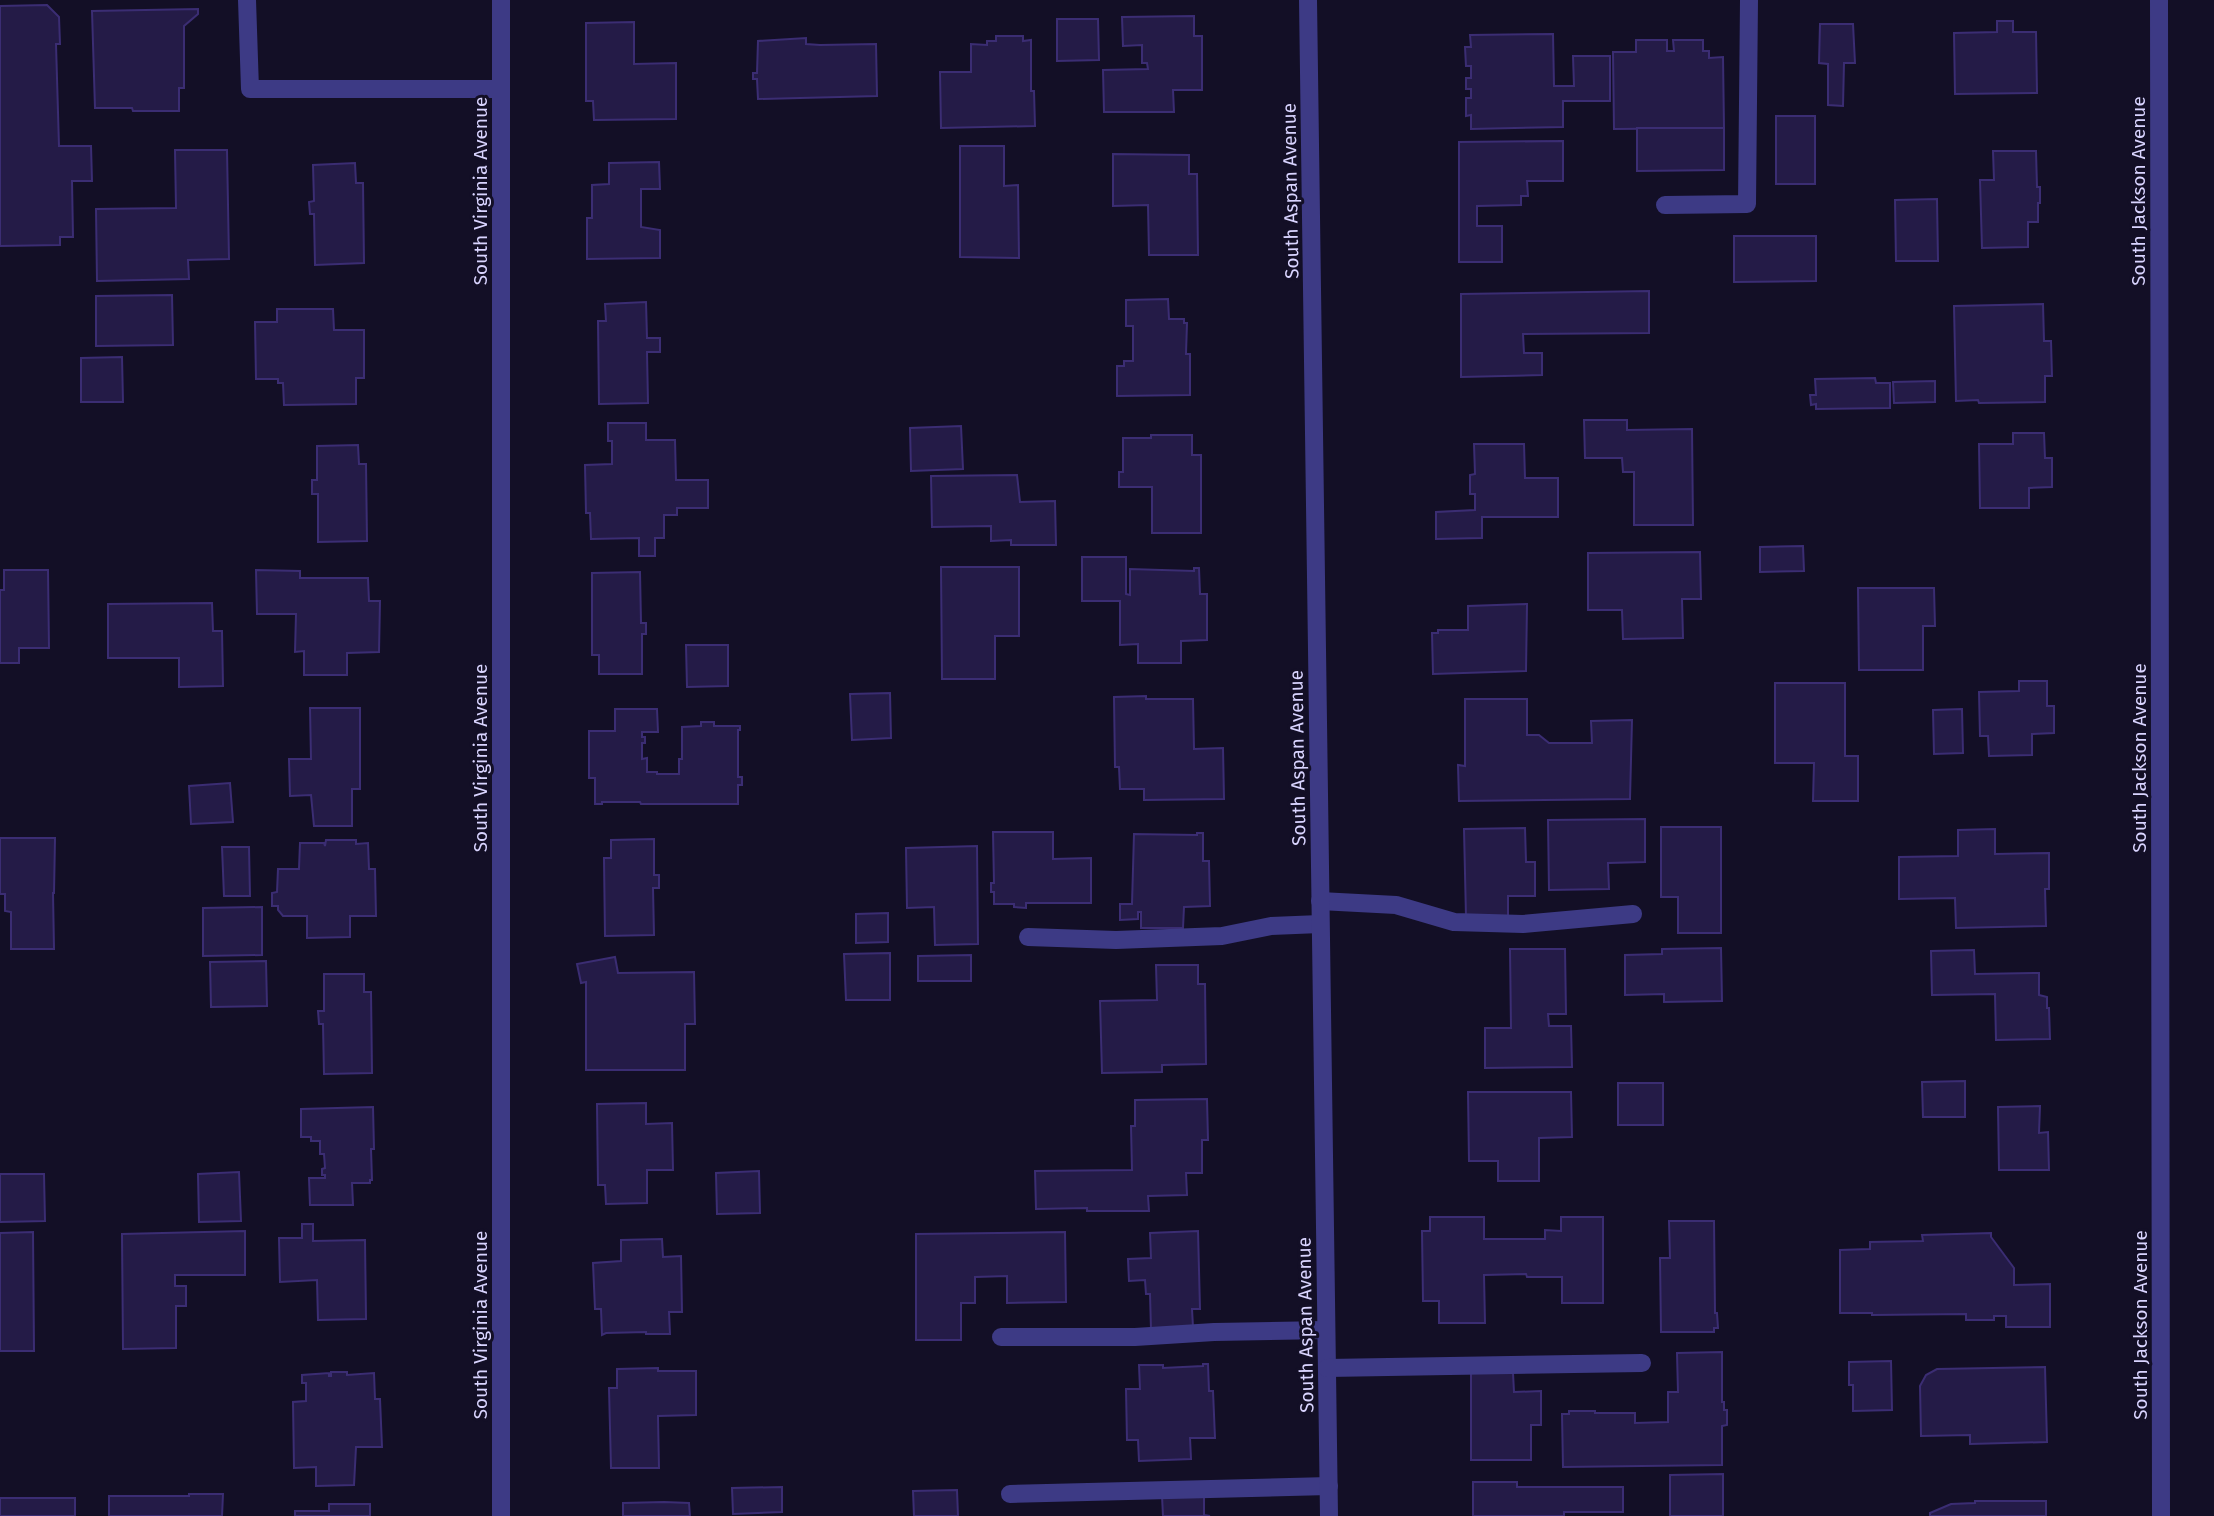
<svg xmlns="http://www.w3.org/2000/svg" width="2214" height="1516" viewBox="0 0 2214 1516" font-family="'Fira Sans',sans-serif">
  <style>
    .building { fill: #241b47; stroke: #3b2d73; stroke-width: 2 }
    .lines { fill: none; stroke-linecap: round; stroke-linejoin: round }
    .lane { stroke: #3d3a85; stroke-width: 18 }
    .street { stroke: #3d3a85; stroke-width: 18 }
    .labels { text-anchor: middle; stroke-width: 6; stroke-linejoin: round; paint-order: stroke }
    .street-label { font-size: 19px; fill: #d9d4ff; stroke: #130f26 }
  </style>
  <rect width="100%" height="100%" fill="#130f26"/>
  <!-- building -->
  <g class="building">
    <path d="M 47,5 L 59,17 L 60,44 L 56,44 L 59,146 L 91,146 L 92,181 L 72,181 L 73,237 L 60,237 L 60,245 L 0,246 L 0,6 Z"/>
    <path d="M 198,9 L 198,14 L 184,26 L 184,88 L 179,88 L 179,111 L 133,111 L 132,108 L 95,108 L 92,11 Z"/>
    <path d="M 1194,16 L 1194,36 L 1202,36 L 1202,90 L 1173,90 L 1174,112 L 1104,112 L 1103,70 L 1148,69 L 1147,63 L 1142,63 L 1142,45 L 1123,46 L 1122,17 Z"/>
    <path d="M 1057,19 L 1098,19 L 1099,60 L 1057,61 Z"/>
    <path d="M 1997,21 L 2013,21 L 2013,32 L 2036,32 L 2037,93 L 1955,94 L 1954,33 L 1997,32 Z"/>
    <path d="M 634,22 L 634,64 L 676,63 L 676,119 L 594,120 L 593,101 L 586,101 L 586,23 Z"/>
    <path d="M 1820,24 L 1853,24 L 1855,63 L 1844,63 L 1843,106 L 1828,105 L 1828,64 L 1819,63 Z"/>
    <path d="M 1553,34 L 1554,86 L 1574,86 L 1573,56 L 1610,56 L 1610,101 L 1563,101 L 1563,127 L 1471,129 L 1471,115 L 1466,116 L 1466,98 L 1471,98 L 1471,89 L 1466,89 L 1466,78 L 1471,78 L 1471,66 L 1466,66 L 1465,47 L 1471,47 L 1470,35 Z"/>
    <path d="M 996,36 L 1023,36 L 1023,41 L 1031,40 L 1031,91 L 1034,91 L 1035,126 L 941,128 L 940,72 L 971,72 L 971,44 L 987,45 L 987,41 L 996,41 Z"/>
    <path d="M 806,38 L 806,44 L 820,45 L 876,44 L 877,96 L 758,99 L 757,79 L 753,79 L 753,73 L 757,73 L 758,41 Z"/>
    <path d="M 1636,40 L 1667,40 L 1667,51 L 1674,51 L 1673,40 L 1703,40 L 1703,51 L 1709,51 L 1709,58 L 1723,57 L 1724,128 L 1614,129 L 1613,52 L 1636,52 Z"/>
    <rect x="1776" y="116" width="39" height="68"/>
    <path d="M 1637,128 L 1724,128 L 1724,170 L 1637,171 Z"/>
    <path d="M 1563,141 L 1563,181 L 1527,181 L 1528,196 L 1521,196 L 1521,205 L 1477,206 L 1477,226 L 1502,226 L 1502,262 L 1459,262 L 1459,142 Z"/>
    <path d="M 960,146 L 1004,146 L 1004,186 L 1018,185 L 1019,258 L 960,257 Z"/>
    <path d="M 175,150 L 227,150 L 229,259 L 188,260 L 189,279 L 97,281 L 96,209 L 176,208 Z"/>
    <path d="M 1993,151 L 2036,151 L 2037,187 L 2040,187 L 2040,203 L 2038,203 L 2038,222 L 2028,222 L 2028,247 L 1982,248 L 1980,180 L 1994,180 Z"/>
    <path d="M 1113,154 L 1189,155 L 1189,174 L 1197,174 L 1198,255 L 1149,255 L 1148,205 L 1113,206 Z"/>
    <path d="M 659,162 L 660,189 L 641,189 L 641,227 L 660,230 L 660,258 L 587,259 L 587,218 L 592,218 L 592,185 L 609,184 L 609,163 Z"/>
    <path d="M 355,163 L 356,183 L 363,183 L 364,263 L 315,265 L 314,214 L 310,214 L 309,202 L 314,201 L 313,165 Z"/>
    <path d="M 1937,199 L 1938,261 L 1896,261 L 1895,200 Z"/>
    <path d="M 1734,236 L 1816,236 L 1816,281 L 1734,282 Z"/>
    <path d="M 1649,291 L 1649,333 L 1523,334 L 1524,353 L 1542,353 L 1542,375 L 1461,377 L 1461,294 Z"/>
    <path d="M 172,295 L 173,345 L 96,346 L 96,296 Z"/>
    <path d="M 1168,299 L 1169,319 L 1184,319 L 1184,323 L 1187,323 L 1186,354 L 1190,354 L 1190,395 L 1117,396 L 1117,366 L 1124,366 L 1124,361 L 1133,361 L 1133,326 L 1126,326 L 1126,300 Z"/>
    <path d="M 646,302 L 647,338 L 660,338 L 660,352 L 647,352 L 648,403 L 599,404 L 598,321 L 606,321 L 605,304 Z"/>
    <path d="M 2043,304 L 2044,341 L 2051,341 L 2052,376 L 2045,376 L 2045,402 L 1979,403 L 1978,400 L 1956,401 L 1954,306 Z"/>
    <path d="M 277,309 L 333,309 L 334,330 L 364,330 L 364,378 L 356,378 L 356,404 L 284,405 L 283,383 L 278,383 L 278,379 L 256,379 L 255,322 L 277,322 Z"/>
    <path d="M 122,357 L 123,402 L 81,402 L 81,358 Z"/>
    <path d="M 1875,378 L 1876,383 L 1890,383 L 1890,408 L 1816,409 L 1816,404 L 1811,405 L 1810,395 L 1816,395 L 1815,379 Z"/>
    <path d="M 1935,381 L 1935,402 L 1894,403 L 1893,382 Z"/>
    <path d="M 1584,420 L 1627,420 L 1627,430 L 1692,429 L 1693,525 L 1634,525 L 1634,472 L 1623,472 L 1622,458 L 1585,458 Z"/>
    <path d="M 608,423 L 646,423 L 646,440 L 675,440 L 676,480 L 708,480 L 708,508 L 677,508 L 677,515 L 664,515 L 664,538 L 655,538 L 655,556 L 639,556 L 639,538 L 591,539 L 590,513 L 586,513 L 585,465 L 612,464 L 612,441 L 608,441 Z"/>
    <path d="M 961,426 L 963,469 L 911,471 L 910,428 Z"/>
    <path d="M 2013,433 L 2044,433 L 2045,458 L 2052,458 L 2052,487 L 2029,488 L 2029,508 L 1980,508 L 1979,444 L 2013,444 Z"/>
    <path d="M 1151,435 L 1192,435 L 1192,455 L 1201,455 L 1201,533 L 1152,533 L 1152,487 L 1119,487 L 1119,472 L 1123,472 L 1123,438 L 1151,438 Z"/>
    <path d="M 1474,444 L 1524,444 L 1525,478 L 1558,478 L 1558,517 L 1482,517 L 1482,538 L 1436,539 L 1436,512 L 1475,510 L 1475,494 L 1470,494 L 1470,475 L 1475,474 Z"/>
    <path d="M 358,445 L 359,464 L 366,464 L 367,541 L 318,542 L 318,494 L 312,494 L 312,480 L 317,480 L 317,446 Z"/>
    <path d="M 1017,475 L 1020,502 L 1055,501 L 1056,545 L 1011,545 L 1011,540 L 991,541 L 991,526 L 932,527 L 931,476 Z"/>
    <path d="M 1803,546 L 1804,571 L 1760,572 L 1760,547 Z"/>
    <path d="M 1700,552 L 1701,599 L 1682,599 L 1683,638 L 1623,639 L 1622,610 L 1588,610 L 1588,553 Z"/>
    <path d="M 1082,557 L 1126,557 L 1126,594 L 1130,595 L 1130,569 L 1194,571 L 1194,568 L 1199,568 L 1200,594 L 1207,594 L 1207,640 L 1181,641 L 1181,663 L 1138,663 L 1138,644 L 1120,645 L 1120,601 L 1082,601 Z"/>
    <path d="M 941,567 L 1019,567 L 1019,636 L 995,636 L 995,679 L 942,679 Z"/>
    <path d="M 4,570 L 48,570 L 49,648 L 19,648 L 19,663 L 0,663 L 0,590 L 4,590 Z"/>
    <path d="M 256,570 L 300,571 L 300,578 L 368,578 L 369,601 L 380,601 L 379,652 L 347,653 L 347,675 L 304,675 L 304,651 L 295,652 L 296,614 L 257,614 Z"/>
    <path d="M 640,572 L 641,623 L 646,623 L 646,634 L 642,634 L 642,674 L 599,674 L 599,655 L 592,655 L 592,573 Z"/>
    <path d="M 1858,588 L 1934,588 L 1935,626 L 1923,626 L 1923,670 L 1859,670 Z"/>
    <path d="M 212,603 L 213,631 L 222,631 L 223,686 L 179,687 L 179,658 L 108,658 L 108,604 Z"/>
    <path d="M 1527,604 L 1526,671 L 1433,674 L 1432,633 L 1438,633 L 1438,630 L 1468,630 L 1468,606 Z"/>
    <path d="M 686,645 L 728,645 L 728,686 L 687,687 Z"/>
    <path d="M 2019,681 L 2047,681 L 2047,706 L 2054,706 L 2054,733 L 2032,734 L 2032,755 L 1989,756 L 1988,736 L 1980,736 L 1979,692 L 2019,691 Z"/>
    <path d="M 1775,683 L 1845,683 L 1845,756 L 1858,756 L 1858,801 L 1813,801 L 1814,763 L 1775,763 Z"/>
    <path d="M 890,693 L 891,738 L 852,740 L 850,694 Z"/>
    <path d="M 1146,696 L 1146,699 L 1193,699 L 1194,749 L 1223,748 L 1224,799 L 1144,800 L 1144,789 L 1120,789 L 1119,767 L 1115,767 L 1114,697 Z"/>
    <path d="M 1465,699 L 1527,699 L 1527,735 L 1539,735 L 1549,743 L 1592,743 L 1591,721 L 1632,720 L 1630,799 L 1459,801 L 1458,765 L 1465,766 Z"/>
    <path d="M 310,708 L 360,708 L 360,789 L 352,789 L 352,826 L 314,826 L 311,795 L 290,796 L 289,759 L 311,759 Z"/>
    <path d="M 615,709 L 657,709 L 658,732 L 642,732 L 642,737 L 645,737 L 645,743 L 642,743 L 642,759 L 647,758 L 647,772 L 657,772 L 657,774 L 679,774 L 679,759 L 682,759 L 682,727 L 701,726 L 701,722 L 714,722 L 714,726 L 740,726 L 740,730 L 738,730 L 738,777 L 742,777 L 742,785 L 738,785 L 738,804 L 641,804 L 640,802 L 602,802 L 602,804 L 595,804 L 595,778 L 589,778 L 589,731 L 615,731 Z"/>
    <path d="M 1962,709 L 1963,753 L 1934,754 L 1933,710 Z"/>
    <path d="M 230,783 L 233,822 L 191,824 L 189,786 Z"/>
    <path d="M 1645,819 L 1645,862 L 1608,863 L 1609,889 L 1549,890 L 1548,820 Z"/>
    <path d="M 1661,827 L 1721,827 L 1721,933 L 1678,933 L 1678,897 L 1661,897 Z"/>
    <path d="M 1525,828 L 1526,862 L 1535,862 L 1535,896 L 1508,896 L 1508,916 L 1466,917 L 1464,829 Z"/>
    <path d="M 1995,829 L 1995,854 L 2049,853 L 2049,889 L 2045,889 L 2046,926 L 1956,928 L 1955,898 L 1899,899 L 1899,857 L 1958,856 L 1958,830 Z"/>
    <path d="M 993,832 L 1053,832 L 1053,859 L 1091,858 L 1091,903 L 1026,903 L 1026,908 L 1014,907 L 1014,904 L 994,904 L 994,892 L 991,892 L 991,883 L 994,883 Z"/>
    <path d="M 1197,833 L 1203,833 L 1203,861 L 1209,861 L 1210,906 L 1184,907 L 1183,928 L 1141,928 L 1141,912 L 1138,912 L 1138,919 L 1120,920 L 1120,904 L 1132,904 L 1134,834 L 1197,835 Z"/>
    <path d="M 0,838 L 55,838 L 54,893 L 53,893 L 54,949 L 11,949 L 11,912 L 5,911 L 5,894 L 0,894 Z"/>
    <path d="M 654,839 L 654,875 L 659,875 L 659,888 L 653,888 L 654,935 L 605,936 L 604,858 L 611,858 L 611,840 Z"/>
    <path d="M 326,840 L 356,840 L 356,844 L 368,843 L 369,869 L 375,869 L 376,916 L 350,916 L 350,937 L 307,938 L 307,916 L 283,916 L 278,910 L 278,906 L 272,906 L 272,893 L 277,892 L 278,869 L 299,869 L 300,843 L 324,843 L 325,846 Z"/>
    <path d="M 977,846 L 978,944 L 935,945 L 934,907 L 907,908 L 906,848 Z"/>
    <path d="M 222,847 L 249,847 L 250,896 L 224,896 Z"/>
    <path d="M 262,907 L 262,955 L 203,956 L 203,908 Z"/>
    <path d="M 888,913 L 888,942 L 856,943 L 856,914 Z"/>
    <path d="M 1721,948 L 1722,1001 L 1664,1002 L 1664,994 L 1625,995 L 1625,955 L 1662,954 L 1662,949 Z"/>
    <path d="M 1510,949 L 1565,949 L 1566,1014 L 1548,1014 L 1549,1026 L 1571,1026 L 1572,1067 L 1485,1068 L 1485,1028 L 1511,1028 Z"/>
    <path d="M 1974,950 L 1975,974 L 2039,973 L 2039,995 L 2047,997 L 2047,1008 L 2049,1008 L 2050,1039 L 1996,1040 L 1995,994 L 1932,995 L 1931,951 Z"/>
    <path d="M 890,953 L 890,1000 L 846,1000 L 844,954 Z"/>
    <path d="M 971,955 L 971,981 L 918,981 L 918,956 Z"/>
    <path d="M 615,957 L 618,973 L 694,972 L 695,1024 L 685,1024 L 685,1070 L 586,1070 L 586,982 L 581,983 L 577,964 Z"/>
    <path d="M 266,961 L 267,1006 L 211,1007 L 210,962 Z"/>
    <path d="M 1156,965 L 1198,965 L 1198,984 L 1205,984 L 1206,1064 L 1162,1065 L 1162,1072 L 1102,1073 L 1100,1001 L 1157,1000 Z"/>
    <path d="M 324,974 L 364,974 L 364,992 L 371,992 L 372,1073 L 324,1074 L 323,1024 L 319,1024 L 318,1011 L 324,1011 Z"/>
    <path d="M 1965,1081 L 1965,1117 L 1923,1117 L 1922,1082 Z"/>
    <rect x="1618" y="1083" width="45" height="42"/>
    <path d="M 1468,1092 L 1571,1092 L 1572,1137 L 1539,1138 L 1539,1181 L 1498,1181 L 1498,1161 L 1469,1161 Z"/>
    <path d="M 1207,1099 L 1208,1140 L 1202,1140 L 1202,1173 L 1186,1173 L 1187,1195 L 1148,1196 L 1149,1211 L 1087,1211 L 1087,1208 L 1036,1209 L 1035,1171 L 1132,1170 L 1131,1126 L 1135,1126 L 1135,1100 Z"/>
    <path d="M 646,1103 L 646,1124 L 672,1123 L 673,1170 L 647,1170 L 647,1203 L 606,1204 L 605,1185 L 598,1185 L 597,1104 Z"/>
    <path d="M 2040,1106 L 2039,1133 L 2048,1132 L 2049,1170 L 1999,1170 L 1998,1107 Z"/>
    <path d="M 373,1107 L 374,1149 L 371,1149 L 372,1180 L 370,1180 L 370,1183 L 352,1183 L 353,1205 L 310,1205 L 309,1178 L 325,1178 L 325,1175 L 322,1175 L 322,1169 L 325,1168 L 324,1154 L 320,1154 L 320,1141 L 311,1141 L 311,1137 L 301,1137 L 301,1109 Z"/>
    <path d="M 759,1171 L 760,1213 L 717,1214 L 716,1173 Z"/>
    <path d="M 239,1172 L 241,1221 L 199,1222 L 198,1174 Z"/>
    <path d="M 0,1174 L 44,1174 L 45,1221 L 0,1222 Z"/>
    <path d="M 1430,1217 L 1484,1217 L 1484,1239 L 1545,1239 L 1545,1230 L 1561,1231 L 1561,1217 L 1603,1217 L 1603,1303 L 1562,1303 L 1562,1277 L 1527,1277 L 1526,1274 L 1484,1275 L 1485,1323 L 1439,1323 L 1439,1301 L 1423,1301 L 1422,1231 L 1430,1231 Z"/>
    <path d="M 1669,1221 L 1714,1221 L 1715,1313 L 1717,1313 L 1718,1328 L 1714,1328 L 1714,1332 L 1661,1332 L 1660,1258 L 1670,1258 Z"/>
    <path d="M 302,1224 L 313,1224 L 313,1241 L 365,1240 L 366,1319 L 318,1320 L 317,1280 L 280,1282 L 279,1238 L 302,1238 Z"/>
    <path d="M 245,1231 L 245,1275 L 175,1275 L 175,1286 L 186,1286 L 186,1306 L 176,1306 L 176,1348 L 123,1349 L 122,1234 Z"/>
    <path d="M 1198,1231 L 1200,1309 L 1192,1309 L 1193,1327 L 1151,1329 L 1150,1294 L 1146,1294 L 1145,1280 L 1129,1281 L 1128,1259 L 1151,1258 L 1150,1233 Z"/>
    <path d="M 33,1232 L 34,1351 L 0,1351 L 0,1233 Z"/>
    <path d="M 1065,1232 L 1066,1302 L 1007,1303 L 1007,1276 L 975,1277 L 975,1303 L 961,1303 L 961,1340 L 916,1340 L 916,1234 Z"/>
    <path d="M 1991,1233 L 1991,1237 L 2014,1268 L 2014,1285 L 2050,1284 L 2050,1327 L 2006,1327 L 2006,1316 L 1994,1316 L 1994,1320 L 1966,1320 L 1966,1314 L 1872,1315 L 1872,1313 L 1840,1313 L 1840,1250 L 1870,1249 L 1870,1242 L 1923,1241 L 1922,1235 Z"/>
    <path d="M 662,1239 L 663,1257 L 681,1256 L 682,1312 L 669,1312 L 670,1334 L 646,1334 L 646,1332 L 606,1333 L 602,1335 L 601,1309 L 595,1309 L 593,1263 L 621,1261 L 621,1240 Z"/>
    <path d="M 1722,1352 L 1722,1402 L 1724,1402 L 1724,1410 L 1727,1410 L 1727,1425 L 1722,1426 L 1722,1465 L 1563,1467 L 1562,1414 L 1569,1414 L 1569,1411 L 1595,1411 L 1595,1413 L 1635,1413 L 1635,1423 L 1668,1422 L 1668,1392 L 1678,1392 L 1677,1353 Z"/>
    <path d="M 1891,1361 L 1892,1410 L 1853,1411 L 1853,1385 L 1849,1385 L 1849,1362 Z"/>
    <path d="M 1203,1364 L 1208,1364 L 1209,1391 L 1213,1391 L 1215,1438 L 1190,1438 L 1191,1459 L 1139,1461 L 1138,1440 L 1127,1440 L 1126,1389 L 1140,1389 L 1139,1365 L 1163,1365 L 1163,1368 L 1203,1366 Z"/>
    <path d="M 2045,1367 L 2047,1442 L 1970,1444 L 1970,1435 L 1921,1436 L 1920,1386 L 1926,1375 L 1937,1369 Z"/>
    <path d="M 658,1368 L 658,1371 L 696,1371 L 696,1415 L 658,1416 L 659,1468 L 611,1468 L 609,1388 L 617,1388 L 617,1369 Z"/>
    <path d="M 331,1372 L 347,1372 L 347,1375 L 374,1373 L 375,1399 L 380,1399 L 382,1447 L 356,1447 L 354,1485 L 316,1486 L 316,1467 L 294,1468 L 293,1402 L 306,1401 L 306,1383 L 302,1383 L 302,1375 L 329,1373 L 329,1376 L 331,1376 Z"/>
    <path d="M 1471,1373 L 1513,1373 L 1514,1392 L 1541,1391 L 1541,1425 L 1531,1425 L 1531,1460 L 1471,1460 Z"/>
    <path d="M 1723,1474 L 1723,1516 L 1670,1516 L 1670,1475 Z"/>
    <path d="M 1473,1482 L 1517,1482 L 1517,1487 L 1623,1487 L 1623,1512 L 1564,1512 L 1564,1516 L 1473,1516 Z"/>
    <path d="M 782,1487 L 782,1512 L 733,1514 L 732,1488 Z"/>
    <path d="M 957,1490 L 958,1516 L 914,1516 L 913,1491 Z"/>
    <path d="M 189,1494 L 223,1494 L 222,1516 L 109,1516 L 109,1496 L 189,1496 Z"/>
    <path d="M 1204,1495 L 1204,1515 L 1210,1516 L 1163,1516 L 1162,1496 Z"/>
    <rect x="0" y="1498" width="75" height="18"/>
    <path d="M 1975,1501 L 2046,1501 L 2046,1516 L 1930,1516 L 1930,1513 L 1951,1504 L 1975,1503 Z"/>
    <path d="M 664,1502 L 689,1503 L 690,1516 L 623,1516 L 623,1503 Z"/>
    <path d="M 329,1504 L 370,1504 L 370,1516 L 295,1516 L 295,1511 L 329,1511 Z"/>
  </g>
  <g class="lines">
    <!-- lane -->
    <g class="lane">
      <path d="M 247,0 L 250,89 L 501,89"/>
      <path d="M 1665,205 L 1747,204 L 1749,0"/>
      <path d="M 1320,901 L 1396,905 L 1454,922 L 1523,924 L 1633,914"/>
      <path d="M 1028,937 L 1116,940 L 1222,936 L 1271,926 L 1320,924"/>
      <path d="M 1001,1337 L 1135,1337 L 1214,1332 L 1326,1330"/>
      <path d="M 1010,1494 L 1329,1486"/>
    </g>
    <!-- street -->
    <g class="street">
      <path d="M 501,0 L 501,1516"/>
      <path d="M 1308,0 L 1329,1516"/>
      <path d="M 2159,0 L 2161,1516"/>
      <path d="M 1327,1368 L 1642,1363"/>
    </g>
  </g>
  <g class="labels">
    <!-- street labels -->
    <g class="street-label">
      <text transform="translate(480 191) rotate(-90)" y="7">South Virginia Avenue</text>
      <text transform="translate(1290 191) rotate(-91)" y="7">South Aspan Avenue</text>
      <text transform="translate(2138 191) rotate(-90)" y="7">South Jackson Avenue</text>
      <text transform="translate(480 758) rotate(-90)" y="7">South Virginia Avenue</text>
      <text transform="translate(1297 758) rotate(-91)" y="7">South Aspan Avenue</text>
      <text transform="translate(2139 758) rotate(-90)" y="7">South Jackson Avenue</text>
      <text transform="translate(480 1325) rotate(-90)" y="7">South Virginia Avenue</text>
      <text transform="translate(1305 1325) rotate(-91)" y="7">South Aspan Avenue</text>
      <text transform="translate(2140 1325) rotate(-90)" y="7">South Jackson Avenue</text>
    </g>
  </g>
</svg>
